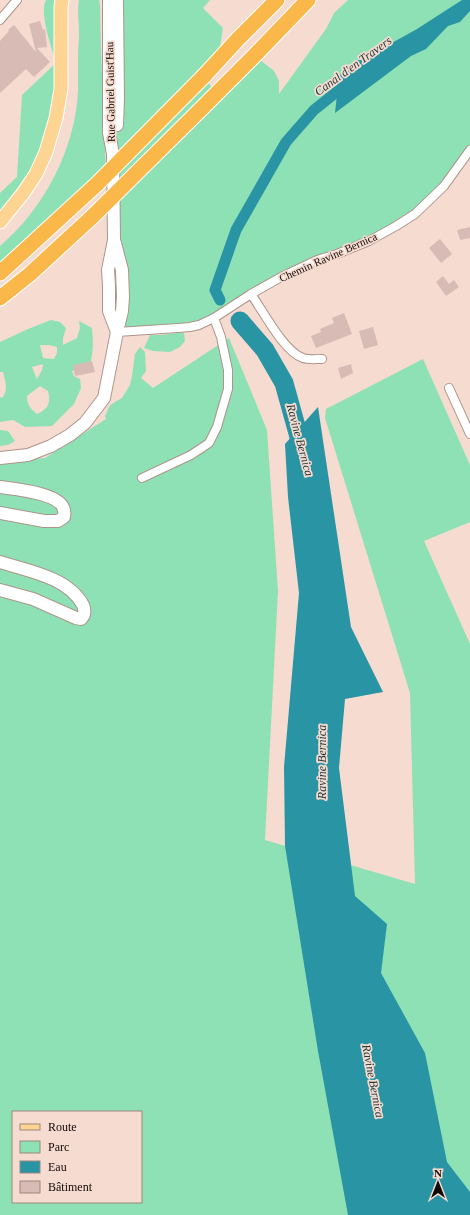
<svg xmlns="http://www.w3.org/2000/svg" width="470" height="1215" viewBox="0 0 470 1215" font-family="Georgia,serif">
  <style>
    .green { fill: #8ee1b5; fill-rule: evenodd }
    .water { fill: #2995a4 }
    .lines { fill: none; stroke-linecap: round; stroke-linejoin: round }
    .canal { stroke: #2995a4; stroke-width: 11 }
    .river { stroke: #2995a4; stroke-width: 19 }
    .building { fill: #d7bbb4 }
    .street-casing { stroke: #ad948a; stroke-width: 10 }
    .secondary-casing { stroke: #ad948a; stroke-width: 14 }
    .primary-casing { stroke: #fff; stroke-width: 15 }
    .highway-casing { stroke: #fff; stroke-width: 17 }
    .street { stroke: #fff; stroke-width: 8 }
    .secondary { stroke: #fff; stroke-width: 12 }
    .primary { stroke: #fdd492; stroke-width: 13 }
    .highway { stroke: #fbb84a; stroke-width: 15 }
    .highway-bridge-casing { stroke: #fff; stroke-width: 17; stroke-linecap: butt }
    .highway-bridge { stroke: #fbb84a; stroke-width: 15 }
    .labels { text-anchor: middle; stroke-width: 3.5; stroke-linejoin: round; paint-order: stroke }
    .street-label { font-size: 11px; fill: #120906; stroke: #f6dbd0 }
    .water-label { font-size: 12px; font-style: italic; fill: #21383c; stroke: #f6dbd0 }
  </style>
  <rect width="100%" height="100%" fill="#f6dbd0"/>
  <!-- green -->
  <g class="green">
    <path d="M 46,0 L 62,0 L 61,89 L 46,152 L 0,222 L 0,193 L 17,177 L 22,95 L 56,63 C 52,49 39,13 46,0 Z"/>
    <path d="M 79,0 L 99,0 L 100,6 L 101,51 L 106,175 L 0,273 L 0,246 C 44,209 75,149 78,92 C 78,79 78,67 78,55 C 78,48 79,41 79,34 C 79,22 77,11 79,0 Z"/>
    <path d="M 117,0 L 210,0 L 203,8 L 223,28 L 220,47 L 216,58 L 204,75 L 216,95 L 255,56 L 274,71 L 279,81 L 279,94 L 326,29 L 334,13 L 348,0 L 470,0 L 470,150 L 444,186 L 396,226 L 317,260 L 199,325 L 117,330 Z"/>
    <path d="M 51,320 L 60,322 L 66,328 L 63,338 L 63,345 L 77,338 L 80,328 L 79,321 L 92,328 C 93,340 94,355 89,366 L 72,371 L 74,376 L 80,379 L 81,388 L 74,404 L 52,426 L 25,427 L 13,420 L 0,422 L 0,397 L 2,398 C 9,390 5,381 3,372 L 0,372 L 0,342 L 28,329 ZM 40,345 L 49,345 L 57,347 L 57,353 L 54,359 L 43,358 ZM 43,364 L 42,370 L 37,379 L 32,367 ZM 40,386 L 48,391 C 51,402 49,409 37,414 C 30,408 27,405 27,396 Z"/>
    <path d="M 178,333 L 184,333 L 185,341 L 180,347 L 170,352 L 153,351 L 144,348 L 150,335 L 161,335 Z"/>
    <path d="M 229,338 L 267,430 L 278,591 L 265,840 L 415,884 L 410,693 L 325,418 L 326,409 L 423,359 L 470,465 L 470,522 L 424,541 L 470,644 L 470,1215 L 0,1215 L 0,461 L 45,458 L 106,419 L 105,416 L 110,405 L 122,398 L 130,385 L 132,376 L 135,354 L 140,347 L 145,352 L 146,371 L 141,378 L 153,388 ZM 13,1112 L 141,1112 L 141,1202 L 13,1202 Z"/>
    <path d="M 0,430 L 8,431 L 15,441 L 8,445 L 0,446 Z"/>
  </g>
  <!-- water -->
  <g class="water">
    <path d="M 462,0 L 470,0 L 470,11 L 460,22 L 448,26 L 426,49 L 411,56 L 335,113 L 339,76 L 356,61 L 370,55 L 417,29 Z"/>
    <path d="M 318,407 L 351,627 L 383,692 L 345,699 L 339,768 L 355,896 L 387,924 L 381,973 L 425,1053 L 447,1162 L 470,1192 L 470,1215 L 348,1215 L 318,1051 L 285,846 L 284,767 L 299,593 L 288,497 L 285,444 Z"/>
  </g>
  <g class="lines">
    <!-- canal -->
    <path class="canal" d="M 220,300 L 215,290 L 236,230 L 286,142 L 314,110 L 349,82"/>
    <!-- river -->
    <path class="river" d="M 240,321 L 265,350 L 284,383 L 304,455"/>
  </g>
  <!-- building -->
  <g class="building">
    <path d="M 40,21 L 43,30 L 45,29 L 47,47 L 37,48 L 50,62 L 34,77 L 26,69 L 0,93 L 0,41 L 9,31 L 8,30 L 14,25 L 36,52 L 29,24 Z"/>
    <path d="M 470,227 L 470,238 L 460,240 L 457,230 Z"/>
    <path d="M 440,239 L 452,254 L 441,263 L 429,248 Z"/>
    <path d="M 443,276 L 449,284 L 454,280 L 459,287 L 446,296 L 436,282 Z"/>
    <path d="M 344,313 L 352,334 L 316,348 L 311,336 L 321,332 L 320,329 L 334,323 L 332,318 Z"/>
    <path d="M 373,327 L 378,345 L 364,349 L 359,331 Z"/>
    <path d="M 92,361 L 95,372 L 75,376 L 73,365 Z"/>
    <path d="M 351,364 L 353,373 L 341,379 L 338,368 Z"/>
  </g>
  <g class="lines">
    <defs>
      <g id="street">
        <path d="M 0,20 L 17,0"/>
        <path d="M 251,294 C 263,311 284,352 303,358 C 309,360 316,359 322,359"/>
        <path d="M 117,332 L 178,328 L 190,327 L 199,325 L 214,318 L 251,294 L 283,276 L 317,260 L 337,254 L 369,241 L 396,226 L 415,214 L 444,186 L 470,150"/>
        <path d="M 449,388 L 470,434"/>
        <path d="M 142,478 L 191,455 L 209,443 L 217,427 L 228,389 L 228,370 L 221,337 L 214,318"/>
      </g>
      <g id="secondary">
        <path d="M 109,0 L 109,133 L 113,154 L 114,240 L 108,270 L 109,286 L 109,311 L 117,332"/>
        <path d="M 117,125 L 118,99 L 117,0"/>
        <path d="M 0,458 L 28,455 L 51,446 L 70,435 L 85,423 L 104,398 L 117,332 L 122,311 L 123,297 L 122,270 L 115,243"/>
        <path d="M 0,487 C 14,489 63,493 64,511 C 65,513 64,515 64,517 L 58,521 L 44,521 L 0,513"/>
        <path d="M 0,562 C 28,571 68,577 83,605 C 85,610 85,615 81,619 L 76,618 L 33,599 L 0,590"/>
      </g>
      <path id="primary" d="M 0,222 L 24,192 L 36,174 L 46,152 L 56,118 L 61,89 L 61,7 L 62,0"/>
      <g id="highway">
        <path d="M 204,76 L 238,39 L 277,0"/>
        <path d="M 199,111 L 254,56 L 308,0"/>
        <path d="M 0,273 L 97,184"/>
        <path d="M 0,298 L 30,274 L 93,216"/>
      </g>
    </defs>
    <!-- street casing -->
    <use href="#street" class="street-casing"/>
    <!-- secondary casing -->
    <use href="#secondary" class="secondary-casing"/>
    <!-- primary casing -->
    <use href="#primary" class="primary-casing"/>
    <!-- highway casing -->
    <use href="#highway" class="highway-casing"/>
    <!-- street -->
    <use href="#street" class="street"/>
    <!-- secondary -->
    <use href="#secondary" class="secondary"/>
    <!-- primary -->
    <use href="#primary" class="primary"/>
    <!-- highway -->
    <use href="#highway" class="highway"/>
    <defs>
      <g id="highway-bridge">
        <path d="M 97,184 L 204,76"/>
        <path d="M 93,216 L 199,111"/>
      </g>
    </defs>
    <!-- highway-bridge casing -->
    <use href="#highway-bridge" class="highway-bridge-casing"/>
    <!-- highway-bridge -->
    <use href="#highway-bridge" class="highway-bridge"/>
  </g>
  <g class="labels">
    <!-- street labels -->
    <g class="street-label">
      <text transform="translate(110 92) rotate(-91)" y="4">Rue Gabriel Guist'Hau</text>
      <text transform="translate(328 257) rotate(-24)" y="4">Chemin Ravine Bernica</text>
    </g>
    <!-- water labels -->
    <g class="water-label">
      <text transform="translate(353 66) rotate(-36)" y="4">Canal d'en Travers</text>
      <text transform="translate(300 440) rotate(75)" y="4">Ravine Bernica</text>
      <text transform="translate(322 762) rotate(-90)" y="4">Ravine Bernica</text>
      <text transform="translate(373 1081) rotate(79)" y="4">Ravine Bernica</text>
    </g>
  </g>
  <!-- legend -->
  <rect x="12" y="1111" width="130" height="92" fill="#f6dbd0" stroke="#9b877f"/>
  <rect x="20" y="1124" width="20" height="6" fill="#fdd492" stroke="#9b877f"/>
  <text x="48" y="1131" font-size="12" fill="#120906">Route</text>
  <rect x="20" y="1141" width="20" height="12" fill="#8ee1b5" stroke="#9b877f"/>
  <text x="48" y="1151" font-size="12" fill="#120906">Parc</text>
  <rect x="20" y="1161" width="20" height="12" fill="#2995a4" stroke="#9b877f"/>
  <text x="48" y="1171" font-size="12" fill="#120906">Eau</text>
  <rect x="20" y="1181" width="20" height="12" fill="#d7bbb4" stroke="#9b877f"/>
  <text x="48" y="1191" font-size="12" fill="#120906">Bâtiment</text>
  <!-- north arrow -->
  <g transform="translate(438 1183)" stroke="#f6dbd0" stroke-width="3" paint-order="stroke">
  <path d="M0-3L7 15L0 10L-7 15Z" fill="#120906"/>
  <text y="-6" font-size="11" font-weight="bold" text-anchor="middle" fill="#120906">N</text>
  </g>
</svg>
